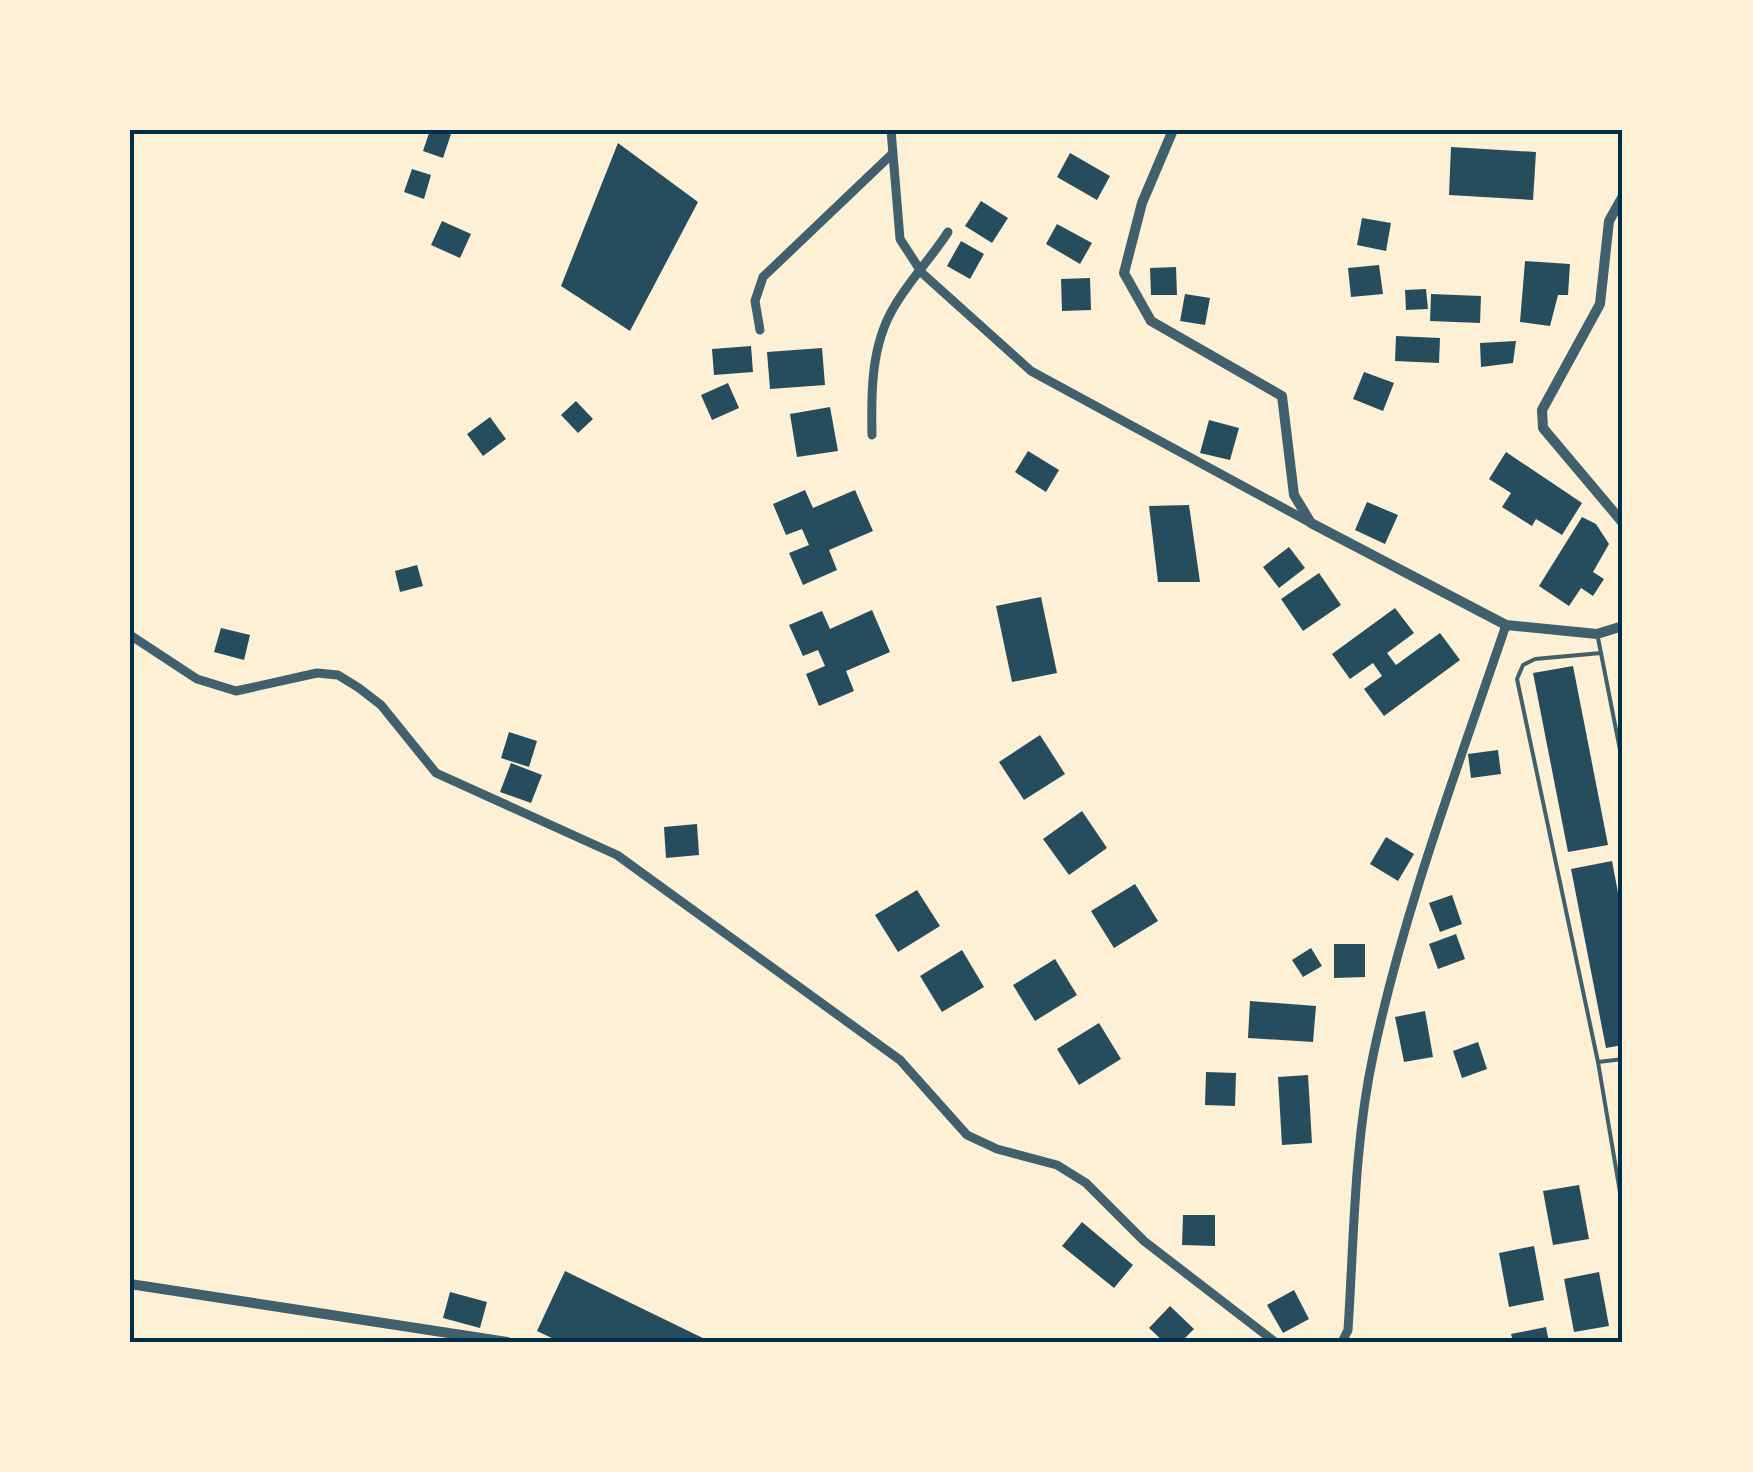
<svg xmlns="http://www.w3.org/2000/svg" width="1753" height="1472" viewBox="0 0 1753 1472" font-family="Poppins,sans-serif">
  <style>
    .building { fill: #264d5e }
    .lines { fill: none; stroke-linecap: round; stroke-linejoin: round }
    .service { stroke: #3f606c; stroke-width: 4 }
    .minor { stroke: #3f606c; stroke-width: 9 }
    .tertiary { stroke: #3f606c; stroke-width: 10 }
    .neatline { fill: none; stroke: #003049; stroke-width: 4 }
  </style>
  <rect width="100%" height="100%" fill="#fdf0d5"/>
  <!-- building -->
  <g class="building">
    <path d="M 430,130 L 451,134 L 443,158 L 423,151 Z"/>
    <path d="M 618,143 L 698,202 L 630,331 L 561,286 Z"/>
    <path d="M 1451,147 L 1536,152 L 1533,200 L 1449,195 Z"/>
    <path d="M 1070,153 L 1110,176 L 1097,200 L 1057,177 Z"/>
    <path d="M 412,169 L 431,175 L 424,199 L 404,192 Z"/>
    <path d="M 981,201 L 1008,218 L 992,243 L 965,226 Z"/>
    <path d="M 1362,218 L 1391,223 L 1386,251 L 1357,245 Z"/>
    <path d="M 442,221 L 471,234 L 460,258 L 431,245 Z"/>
    <path d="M 1057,224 L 1092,243 L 1080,264 L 1046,244 Z"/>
    <path d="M 961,241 L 984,254 L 970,279 L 947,266 Z"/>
    <path d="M 1525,261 L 1570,264 L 1568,295 L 1558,295 L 1550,326 L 1520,322 Z"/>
    <path d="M 1379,265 L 1383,294 L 1351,297 L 1348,268 Z"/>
    <path d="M 1176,267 L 1177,295 L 1151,295 L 1150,268 Z"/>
    <path d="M 1090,278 L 1091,310 L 1062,311 L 1061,279 Z"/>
    <path d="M 1426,289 L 1428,309 L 1406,310 L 1405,290 Z"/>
    <path d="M 1185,294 L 1210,298 L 1205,325 L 1180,321 Z"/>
    <path d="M 1431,294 L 1481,296 L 1480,323 L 1430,321 Z"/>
    <path d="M 1396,336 L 1440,338 L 1439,363 L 1395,361 Z"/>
    <path d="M 1516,341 L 1513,363 L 1481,367 L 1480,343 Z"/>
    <path d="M 751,346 L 753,372 L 714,375 L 712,349 Z"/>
    <path d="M 822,348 L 825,385 L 770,389 L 767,352 Z"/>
    <path d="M 1364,372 L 1394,383 L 1383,411 L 1353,399 Z"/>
    <path d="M 728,383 L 739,408 L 712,420 L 701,395 Z"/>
    <path d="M 576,401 L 593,419 L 578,433 L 561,415 Z"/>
    <path d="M 830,407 L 838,451 L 797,457 L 790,414 Z"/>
    <path d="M 490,417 L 506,439 L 483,456 L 467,434 Z"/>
    <path d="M 1209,420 L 1239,428 L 1230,460 L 1200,453 Z"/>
    <path d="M 1028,451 L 1059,470 L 1046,492 L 1015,472 Z"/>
    <path d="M 1506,452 L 1582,503 L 1562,535 L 1536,519 L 1532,526 L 1502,507 L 1511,493 L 1489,479 Z"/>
    <path d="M 805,490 L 813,508 L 855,490 L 873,531 L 829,550 L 837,570 L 803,585 L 789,553 L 809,545 L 802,529 L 786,535 L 773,504 Z"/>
    <path d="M 1367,502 L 1398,515 L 1385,544 L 1355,530 Z"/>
    <path d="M 1189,505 L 1200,582 L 1158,582 L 1149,506 Z"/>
    <path d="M 1582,517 L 1596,524 L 1609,544 L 1593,572 L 1604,579 L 1593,596 L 1581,588 L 1569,606 L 1539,586 Z"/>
    <path d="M 1289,547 L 1305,568 L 1279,588 L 1263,567 Z"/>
    <path d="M 417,565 L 423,586 L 400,592 L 395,571 Z"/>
    <path d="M 1319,573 L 1341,605 L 1303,631 L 1281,599 Z"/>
    <path d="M 1041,597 L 1057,673 L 1012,682 L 996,606 Z"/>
    <path d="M 1395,608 L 1414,633 L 1387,653 L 1396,665 L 1440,633 L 1460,660 L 1384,716 L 1364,689 L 1382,676 L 1373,663 L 1350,679 L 1332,654 Z"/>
    <path d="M 872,610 L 890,652 L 846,671 L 854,691 L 819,706 L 806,674 L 825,666 L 818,650 L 803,656 L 789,625 L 822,611 L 830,629 Z"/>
    <path d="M 221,628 L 250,635 L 244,660 L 214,652 Z"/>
    <path d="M 1573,666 L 1608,845 L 1568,852 L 1533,673 Z"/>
    <path d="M 509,732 L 537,741 L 529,767 L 501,758 Z"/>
    <path d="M 1040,735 L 1065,774 L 1024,800 L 999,762 Z"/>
    <path d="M 1498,750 L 1501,774 L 1471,778 L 1468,754 Z"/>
    <path d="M 511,763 L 542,775 L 531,803 L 500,792 Z"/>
    <path d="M 1082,811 L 1107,848 L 1069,875 L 1043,839 Z"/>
    <path d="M 697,824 L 699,855 L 666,858 L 664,827 Z"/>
    <path d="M 1386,837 L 1414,854 L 1398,881 L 1370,864 Z"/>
    <path d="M 1612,861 L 1623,919 L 1623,1045 L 1606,1048 L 1571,869 Z"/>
    <path d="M 1135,884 L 1158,921 L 1114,948 L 1091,911 Z"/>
    <path d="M 917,890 L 940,926 L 898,952 L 875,915 Z"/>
    <path d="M 1452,895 L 1462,924 L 1440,932 L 1429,903 Z"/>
    <path d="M 1456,934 L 1465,959 L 1438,969 L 1429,944 Z"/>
    <path d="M 1334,944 L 1365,944 L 1365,977 L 1334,978 Z"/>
    <path d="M 1311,948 L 1322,966 L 1303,977 L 1292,960 Z"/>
    <path d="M 962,950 L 984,987 L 942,1012 L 920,976 Z"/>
    <path d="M 1055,959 L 1077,995 L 1035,1021 L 1013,985 Z"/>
    <path d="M 1250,1001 L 1316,1006 L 1313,1042 L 1248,1038 Z"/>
    <path d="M 1425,1011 L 1433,1057 L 1404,1062 L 1395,1017 Z"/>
    <path d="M 1099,1023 L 1121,1059 L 1079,1085 L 1057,1049 Z"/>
    <path d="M 1478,1042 L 1487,1069 L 1462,1078 L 1453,1051 Z"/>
    <path d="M 1206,1072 L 1236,1073 L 1235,1106 L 1205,1105 Z"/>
    <path d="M 1308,1075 L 1312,1143 L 1282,1145 L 1278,1077 Z"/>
    <path d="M 1579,1185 L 1589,1239 L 1553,1245 L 1543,1191 Z"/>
    <path d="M 1183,1215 L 1215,1215 L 1215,1246 L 1182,1245 Z"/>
    <path d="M 1082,1222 L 1133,1265 L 1114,1288 L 1062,1246 Z"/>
    <path d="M 1534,1246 L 1544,1300 L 1509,1307 L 1499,1253 Z"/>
    <path d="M 565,1271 L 711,1342 L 560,1342 L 537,1331 Z"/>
    <path d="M 1599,1272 L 1609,1326 L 1574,1332 L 1564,1279 Z"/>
    <path d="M 1294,1290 L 1309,1319 L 1283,1333 L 1267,1305 Z"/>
    <path d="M 450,1292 L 487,1302 L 480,1328 L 443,1318 Z"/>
    <path d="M 1170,1306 L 1194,1329 L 1181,1342 L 1164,1342 L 1149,1328 Z"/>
    <path d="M 1546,1327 L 1549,1342 L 1513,1342 L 1511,1334 Z"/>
  </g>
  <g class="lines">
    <!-- service -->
    <g class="service">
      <path d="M 1598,638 L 1623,765"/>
      <path d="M 1601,653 L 1535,659 L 1523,665 L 1517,679 L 1598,1062 L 1623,1210"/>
      <path d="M 1598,1062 L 1623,1059"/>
    </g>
    <!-- minor -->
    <g class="minor">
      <path d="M 891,130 L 900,239 L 922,273 L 1031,371 L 1311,523"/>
      <path d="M 760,330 L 755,301 L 763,277 L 892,154"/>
      <path d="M 872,435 C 871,393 871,345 894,307 C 909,281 932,257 948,232"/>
      <path d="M 130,635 L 197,679 L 236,691 L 317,673 L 338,675 L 359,688 L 381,705 L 436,773 L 617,855 L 900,1060 L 967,1135 L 997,1149 L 1057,1165 L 1086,1183 L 1144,1241 L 1275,1342"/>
      <path d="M 1342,1342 L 1348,1330 C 1354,1239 1354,1145 1373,1056 C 1404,909 1458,767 1506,625"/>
    </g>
    <!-- tertiary -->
    <g class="tertiary">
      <path d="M 1173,130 L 1142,203 L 1124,273 L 1151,321 L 1282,396 L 1294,495 L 1311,523 L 1506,625 L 1597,634 L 1623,626"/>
      <path d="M 1623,196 L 1609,221 L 1600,304 L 1542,410 L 1543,428 L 1623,523"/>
      <path d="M 130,1284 L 507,1342"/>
    </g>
  </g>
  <!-- border -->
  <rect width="1753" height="1472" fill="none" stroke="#fdf0d5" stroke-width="265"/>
  <rect x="132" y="132" width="1488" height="1208" class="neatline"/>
</svg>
